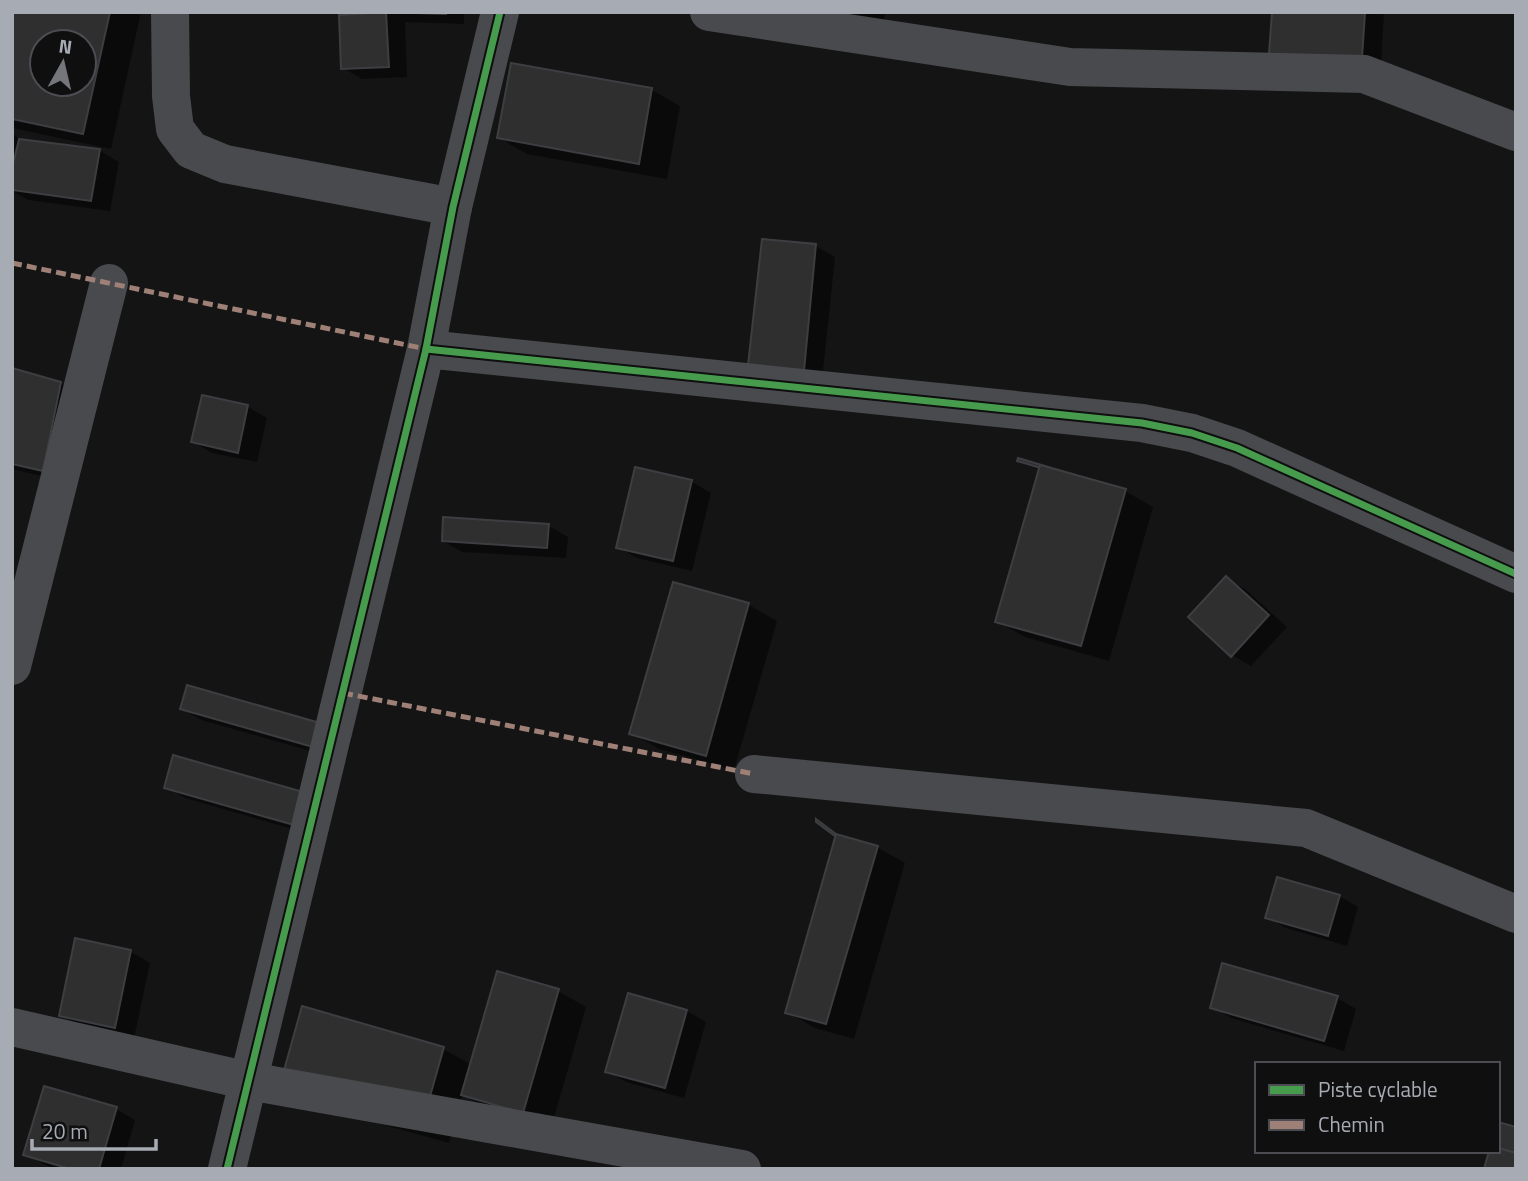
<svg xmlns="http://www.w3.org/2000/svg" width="1528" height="1181" viewBox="0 0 1528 1181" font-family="'Titillium Web',sans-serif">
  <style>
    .shadow { fill: #0007; fill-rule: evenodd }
    .building { fill: #2f2f30; stroke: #3d3e41; stroke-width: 2; fill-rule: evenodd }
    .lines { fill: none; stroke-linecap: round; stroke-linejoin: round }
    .street { stroke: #494a4d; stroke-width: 38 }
    .quiet { stroke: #9e8076; stroke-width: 5; stroke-dasharray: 10 5; stroke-linecap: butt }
    .cycleway-casing { stroke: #0f0f10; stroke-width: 11 }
    .cycleway { stroke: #469c4c; stroke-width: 7 }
  </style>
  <rect width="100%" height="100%" fill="#141415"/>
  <!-- shadow -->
  <g class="shadow">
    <path d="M 12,12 L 141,12 L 111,149 L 12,128 ZM 42,42 L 84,42 L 84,84 L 42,84 Z"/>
    <path d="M 388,12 L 464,12 L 464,24 L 405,22 L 407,77 L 362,79 L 343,68 L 340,16 L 388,14 Z"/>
    <path d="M 821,12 L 885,12 L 883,33 Z"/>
    <path d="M 1274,12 L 1384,12 L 1380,83 Z"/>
    <path d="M 512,65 L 652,90 L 680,106 L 667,179 L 527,154 L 499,138 Z"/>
    <path d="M 12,134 L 26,142 L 100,151 L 119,162 L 110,211 L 28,200 L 12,191 Z"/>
    <path d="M 763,241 L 816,246 L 835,257 L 822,381 L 769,375 Z"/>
    <path d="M 12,370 L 60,383 L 79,394 L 62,481 L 12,469 Z"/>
    <path d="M 203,397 L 248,407 L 267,418 L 257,462 L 212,453 L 193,442 Z"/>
    <path d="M 636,469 L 692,482 L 711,493 L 692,571 L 637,558 L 618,547 Z"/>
    <path d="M 1125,491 L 1153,507 L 1109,661 L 1025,637 L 997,621 Z"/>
    <path d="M 444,519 L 549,526 L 568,537 L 566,558 L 462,552 L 443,541 Z"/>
    <path d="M 1226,578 L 1245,589 L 1287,627 L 1251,666 L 1232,655 Z"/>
    <path d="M 674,584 L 749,605 L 777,621 L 734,770 L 659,749 L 631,733 Z"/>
    <path d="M 182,709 L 333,728 L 352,739 L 346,761 L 201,720 Z"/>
    <path d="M 175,757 L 320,837 L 185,798 L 166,787 Z"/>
    <path d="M 877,847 L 905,863 L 854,1039 L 815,1028 L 787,1012 Z"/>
    <path d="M 1339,896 L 1358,907 L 1347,946 L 1286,928 L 1267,917 Z"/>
    <path d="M 77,940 L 131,952 L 150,963 L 134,1038 L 80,1026 L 61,1015 Z"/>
    <path d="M 558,991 L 586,1007 L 551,1128 L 491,1111 L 463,1094 L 449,1143 L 309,1104 L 443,1049 L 472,1065 Z"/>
    <path d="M 629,995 L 687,1011 L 706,1022 L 684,1098 L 626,1082 L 607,1071 Z"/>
    <path d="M 1337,998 L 1356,1009 L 1344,1051 L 1231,1018 L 1212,1007 Z"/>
    <path d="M 116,1109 L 135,1120 L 121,1169 L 56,1169 L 45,1165 L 26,1154 Z"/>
  </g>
  <!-- building -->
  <g class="building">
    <path d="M 12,12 L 110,12 L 83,134 L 12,119 ZM 42,42 L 84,42 L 84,84 L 42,84 Z"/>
    <path d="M 386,12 L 389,67 L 341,69 L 339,15 Z"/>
    <path d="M 386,12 L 446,12 L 446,14 Z"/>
    <path d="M 1272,12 L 1365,12 L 1361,73 L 1268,68 Z"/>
    <path d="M 511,63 L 652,88 L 639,164 L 497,138 Z"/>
    <path d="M 19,139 L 100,149 L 91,201 L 12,190 L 12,168 Z"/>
    <path d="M 762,239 L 816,244 L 804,371 L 748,365 Z"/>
    <path d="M 12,368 L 61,382 L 43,471 L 12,464 Z"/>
    <path d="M 202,395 L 248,405 L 238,453 L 191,442 Z"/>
    <path d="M 1018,458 L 1092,480 L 1092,483 L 1017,461 Z"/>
    <path d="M 1040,465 L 1126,489 L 1081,646 L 995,622 Z"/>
    <path d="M 635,467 L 692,480 L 673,561 L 616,548 Z"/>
    <path d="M 443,517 L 549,524 L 547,548 L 442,541 Z"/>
    <path d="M 1226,576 L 1269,615 L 1231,657 L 1188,617 Z"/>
    <path d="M 673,582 L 749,603 L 706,756 L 629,734 Z"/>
    <path d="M 187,685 L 334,727 L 327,751 L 180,709 Z"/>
    <path d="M 173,755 L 310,794 L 301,827 L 164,788 Z"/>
    <path d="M 816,819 L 836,834 L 835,836 L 816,822 Z"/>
    <path d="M 836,834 L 878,846 L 826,1024 L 785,1013 Z"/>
    <path d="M 1277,877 L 1340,895 L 1328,936 L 1265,918 Z"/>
    <path d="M 75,938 L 131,950 L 115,1028 L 59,1016 Z"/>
    <path d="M 1222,963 L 1338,996 L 1324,1041 L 1210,1008 Z"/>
    <path d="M 497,971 L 559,989 L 523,1113 L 461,1095 Z"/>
    <path d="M 628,993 L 687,1010 L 665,1088 L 605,1072 Z"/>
    <path d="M 302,1006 L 444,1047 L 421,1128 L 279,1088 Z"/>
    <path d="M 44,1086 L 117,1107 L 99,1169 L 70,1169 L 23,1155 Z"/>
    <path d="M 1498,1122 L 1516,1127 L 1516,1153 L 1498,1148 Z"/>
    <path d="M 1498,1148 L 1516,1153 L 1516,1169 L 1484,1169 L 1489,1151 L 1498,1151 Z"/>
  </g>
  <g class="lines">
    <!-- street -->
    <g class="street">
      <path d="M 170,12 L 171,96 L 175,129 L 191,150 L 225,164 L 453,207"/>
      <path d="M 709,12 L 1070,67 L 1364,74 L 1516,132"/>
      <path d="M 426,349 L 1142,423 L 1192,433 L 1237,448 L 1516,574"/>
      <path d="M 12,666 L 109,283"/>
      <path d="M 754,774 L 1306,828 L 1516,914"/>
      <path d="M 12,1027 L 249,1081 L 742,1169"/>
      <path d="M 227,1169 L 426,349 L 453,207 L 500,12"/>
    </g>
    <!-- quiet -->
    <g class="quiet">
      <path d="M 12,263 L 426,349"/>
      <path d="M 343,693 L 754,774"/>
    </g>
    <defs>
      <g id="cycleway">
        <path d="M 426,349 L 1142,423 L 1192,433 L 1237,448 L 1516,574"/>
        <path d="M 227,1169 L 426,349 L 453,207 L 500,12"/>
      </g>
    </defs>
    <!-- cycleway casing -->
    <use href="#cycleway" class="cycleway-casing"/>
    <!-- cycleway -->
    <use href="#cycleway" class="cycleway"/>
  </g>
  <!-- border -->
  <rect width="1528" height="1181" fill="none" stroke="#a7abb4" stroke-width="28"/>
  <!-- legend -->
  <rect x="1255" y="1062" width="245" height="91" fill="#0f0f10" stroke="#4c4d52" stroke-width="2"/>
  <rect x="1269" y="1085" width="35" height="10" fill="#469c4c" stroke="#4c4d52" stroke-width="2"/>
  <text x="1318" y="1097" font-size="21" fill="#a7abb4">Piste cyclable</text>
  <rect x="1269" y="1120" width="35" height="10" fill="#9e8076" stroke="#4c4d52" stroke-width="2"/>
  <text x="1318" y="1132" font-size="21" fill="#a7abb4">Chemin</text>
  <!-- north arrow -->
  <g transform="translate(63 63) rotate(8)"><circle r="33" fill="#0f0f10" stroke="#4c4d52" stroke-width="2"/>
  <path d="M0-5L12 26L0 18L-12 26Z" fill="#74767c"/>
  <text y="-10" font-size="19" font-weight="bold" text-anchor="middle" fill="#a7abb4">N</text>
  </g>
  <!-- scale -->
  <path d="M32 1139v10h124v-10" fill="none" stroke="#a7abb4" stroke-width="3.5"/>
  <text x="42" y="1139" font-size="21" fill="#a7abb4" stroke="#0f0f10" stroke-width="5" paint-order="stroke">20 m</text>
</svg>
